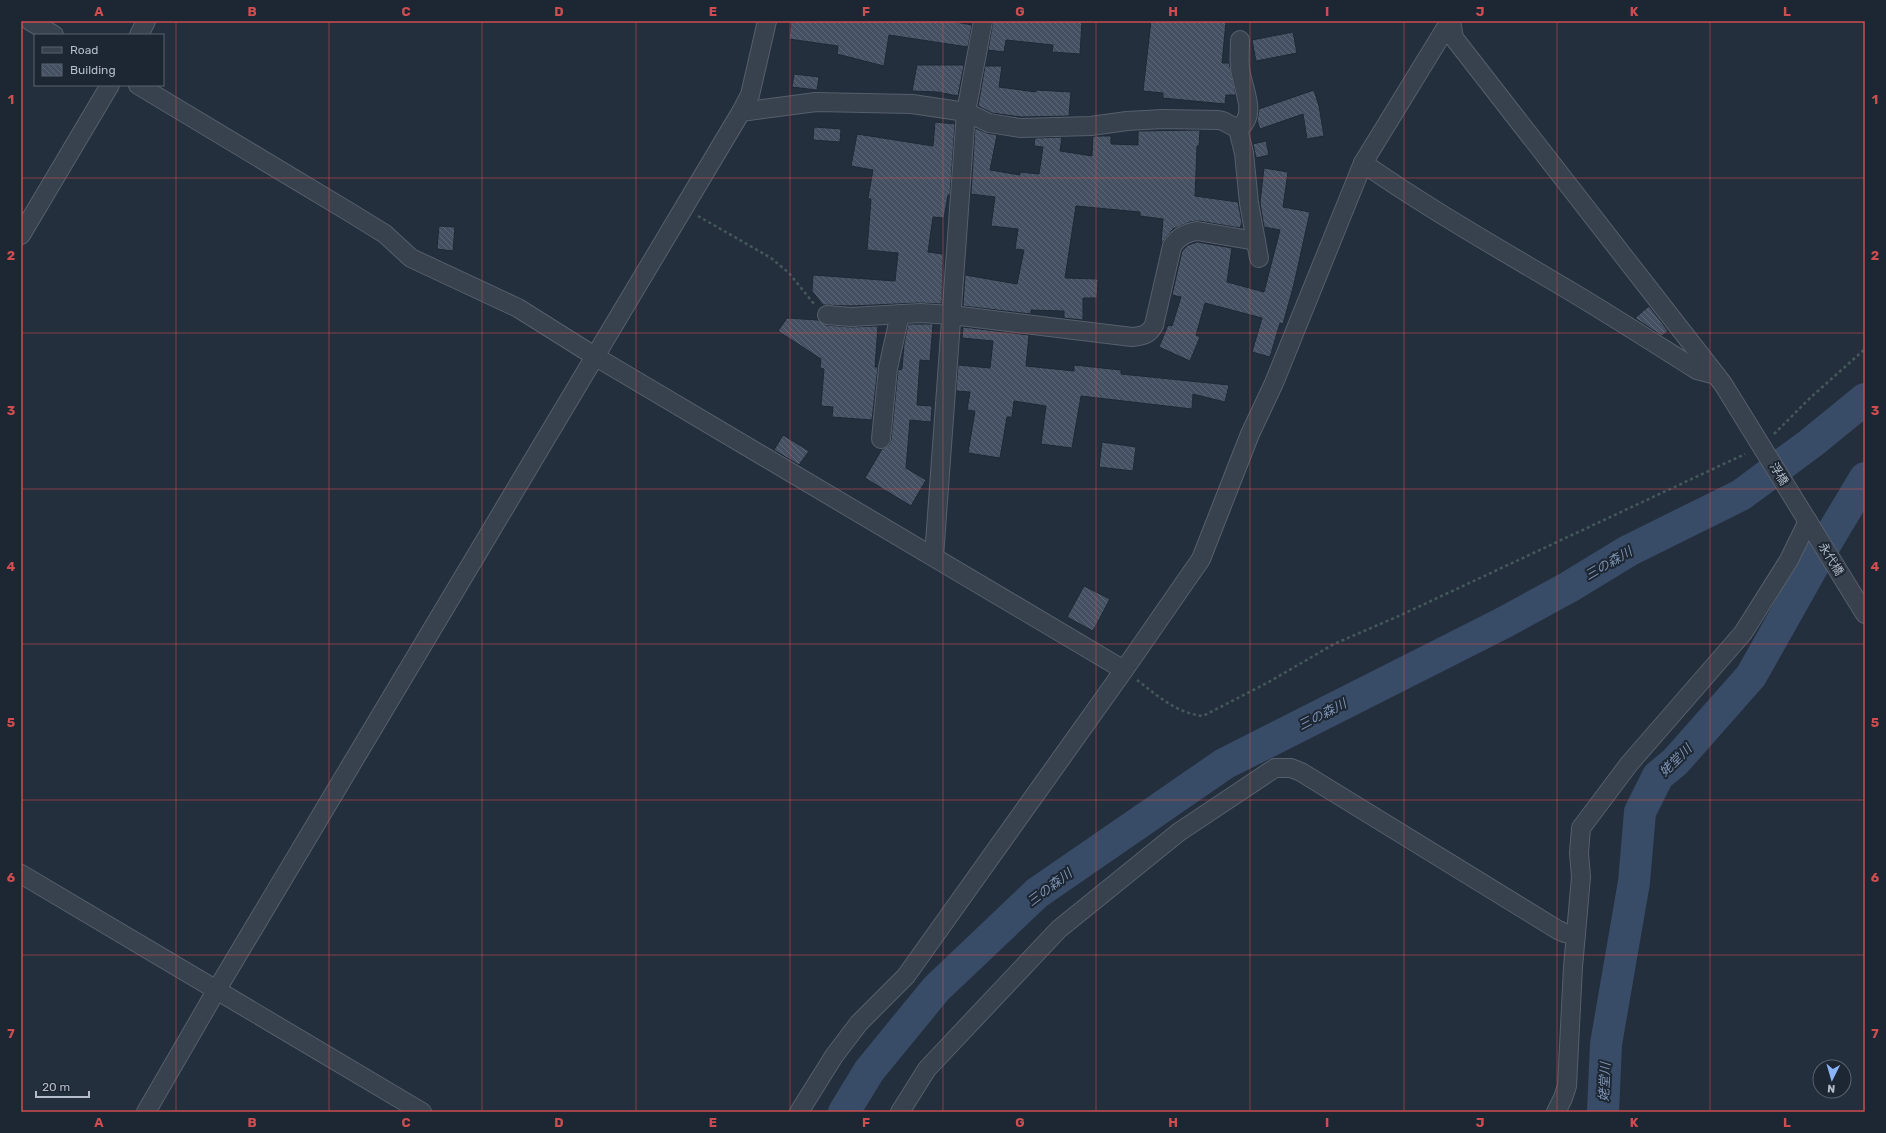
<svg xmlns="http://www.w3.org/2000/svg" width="1886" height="1133" viewBox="0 0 1886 1133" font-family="Rubik,'Noto Sans JP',sans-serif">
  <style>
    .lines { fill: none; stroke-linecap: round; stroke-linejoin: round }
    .river { stroke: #394c67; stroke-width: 32 }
    .building { fill: url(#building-back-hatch); stroke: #1f2835 }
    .minor-casing { stroke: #565f6c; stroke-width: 20 }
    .path { stroke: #44595c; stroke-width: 2.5; stroke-dasharray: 3 3; stroke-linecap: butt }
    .minor { stroke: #38414e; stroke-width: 18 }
    .grid { fill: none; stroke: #ce4d50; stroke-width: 1; stroke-opacity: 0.55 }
    .labels { text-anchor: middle; stroke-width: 4; stroke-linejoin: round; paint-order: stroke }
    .street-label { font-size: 12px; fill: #b4bcc9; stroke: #1d2633 }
    .water-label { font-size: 13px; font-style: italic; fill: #7c92b1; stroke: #1d2633 }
    .neatline { fill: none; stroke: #ce4d50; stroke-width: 1.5 }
    .grid-label { font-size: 13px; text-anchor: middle; font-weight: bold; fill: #ce4d50 }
  </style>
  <defs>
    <pattern id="building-back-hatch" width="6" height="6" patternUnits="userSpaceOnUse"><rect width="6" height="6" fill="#455162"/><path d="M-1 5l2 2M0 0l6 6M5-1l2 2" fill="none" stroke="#5d6877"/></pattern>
  </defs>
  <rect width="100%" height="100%" fill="#242f3e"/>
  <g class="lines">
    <!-- river -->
    <g class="river">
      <path d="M 844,1112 L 869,1071 L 936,989 L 1037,893 L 1224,764 L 1503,623 L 1569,587 L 1628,551 L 1741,495 L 1811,443 L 1865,399"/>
      <path d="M 1603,1112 L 1606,1044 L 1634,882 L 1640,812 L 1658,776 L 1675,762 L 1751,676 L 1826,543 L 1865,478"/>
    </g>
  </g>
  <!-- building -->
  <g class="building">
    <path d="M 791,21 L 950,21 L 972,25 L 968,47 L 889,35 L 884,66 L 837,54 L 838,46 L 789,39 Z"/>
    <path d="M 993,21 L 1082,21 L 1080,54 L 1052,52 L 1053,45 L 1006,40 L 1004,52 L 988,50 Z"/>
    <path d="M 1151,21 L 1226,21 L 1222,63 L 1229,63 L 1236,95 L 1226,95 L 1225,104 L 1163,98 L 1163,93 L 1143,91 Z"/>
    <path d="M 1293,32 L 1297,53 L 1256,61 L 1252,40 Z"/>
    <path d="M 917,65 L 964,65 L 958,96 L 937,92 L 912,91 Z"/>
    <path d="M 985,66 L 1002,66 L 999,87 L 1036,92 L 1036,90 L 1071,92 L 1069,116 L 1021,117 L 992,113 L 978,106 Z"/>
    <path d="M 794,74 L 819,77 L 817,90 L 792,87 Z"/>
    <path d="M 1314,90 L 1319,106 L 1324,136 L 1307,139 L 1303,114 L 1260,129 L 1257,121 L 1259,109 Z"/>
    <path d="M 935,122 L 955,124 L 950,195 L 948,195 L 944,218 L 933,217 L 928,252 L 943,254 L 942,304 L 919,303 L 851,306 L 823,305 L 812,291 L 813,275 L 895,281 L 898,253 L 867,250 L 871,199 L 868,198 L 873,170 L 851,166 L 857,134 L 933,146 Z"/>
    <path d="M 814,127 L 841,129 L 840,142 L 813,140 Z"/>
    <path d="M 975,128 L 987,133 L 997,135 L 990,170 L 1020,175 L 1020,172 L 1039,174 L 1043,147 L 1034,146 L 1035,138 L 1062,137 L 1060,151 L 1092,156 L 1093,136 L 1111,136 L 1111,144 L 1138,145 L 1138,131 L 1200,130 L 1199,146 L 1197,146 L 1195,196 L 1238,202 L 1242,223 L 1240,228 L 1199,221 L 1190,222 L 1173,229 L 1161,244 L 1163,219 L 1140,216 L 1140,212 L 1076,206 L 1065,278 L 1098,279 L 1097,298 L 1083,298 L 1083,320 L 1064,318 L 1064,311 L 1031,310 L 1031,314 L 963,306 L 965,275 L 1017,284 L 1024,250 L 1015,249 L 1018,229 L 991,226 L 995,197 L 971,194 Z"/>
    <path d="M 1266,141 L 1269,155 L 1256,158 L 1253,144 Z"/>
    <path d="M 1264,168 L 1288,172 L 1283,207 L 1310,212 L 1294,284 L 1283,324 L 1280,323 L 1270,357 L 1252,352 L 1262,318 L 1205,303 L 1196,335 L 1200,337 L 1190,361 L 1159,347 L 1168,325 L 1172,326 L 1181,297 L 1172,295 L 1182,251 L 1188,245 L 1197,242 L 1232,248 L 1227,282 L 1264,292 L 1280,230 L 1264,227 L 1260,203 Z"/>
    <path d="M 439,226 L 455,227 L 453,251 L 437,249 Z"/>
    <path d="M 1649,306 L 1668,331 L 1662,336 L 1635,318 Z"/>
    <path d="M 787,318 L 818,320 L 826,325 L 850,327 L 878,326 L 875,367 L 878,367 L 872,420 L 832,417 L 833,407 L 821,406 L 824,369 L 820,368 L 821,359 L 778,331 Z"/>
    <path d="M 908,324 L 933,324 L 930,361 L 920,360 L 917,405 L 932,406 L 931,422 L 910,420 L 906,468 L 926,480 L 911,506 L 865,478 L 882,449 L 889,445 L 891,440 L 898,370 L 902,369 L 904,344 Z"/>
    <path d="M 963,327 L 1029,335 L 1026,366 L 1074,371 L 1074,365 L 1121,370 L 1121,374 L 1229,385 L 1225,402 L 1193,394 L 1192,409 L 1081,396 L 1072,448 L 1041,444 L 1046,406 L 1014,401 L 1012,417 L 1007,417 L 1000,458 L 968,453 L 975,411 L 967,410 L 970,392 L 956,391 L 958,365 L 990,368 L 993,341 L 962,338 Z"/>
    <path d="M 783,435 L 809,451 L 799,465 L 774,450 Z"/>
    <path d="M 1102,442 L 1136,447 L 1133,471 L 1099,467 Z"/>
    <path d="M 1084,586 L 1110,599 L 1093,631 L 1067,617 Z"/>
  </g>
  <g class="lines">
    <defs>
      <g id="minor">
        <path d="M 30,21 L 54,35"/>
        <path d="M 1451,21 L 1454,38 L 1723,384 L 1865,614"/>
        <path d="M 139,35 L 146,21"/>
        <path d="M 138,85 L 351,213 L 385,234 L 411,258 L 518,308 L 596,357 L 1124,670"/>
        <path d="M 741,112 L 816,102 L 912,104 L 966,112 L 989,123 L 1020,128 L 1091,126 L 1127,121 L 1163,119 L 1218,120 L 1223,121 L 1238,129 L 1244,153 L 1249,203 L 1259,258"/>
        <path d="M 1238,129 C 1259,114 1242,89 1240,68 C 1239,59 1240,49 1240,40"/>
        <path d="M 1363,163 C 1436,214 1514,257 1590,303 C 1626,325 1662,348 1697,370 L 1716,375"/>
        <path d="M 21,235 L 110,85"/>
        <path d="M 827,315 L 851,317 L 920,313 L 952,315 L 1132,337 C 1142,336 1149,335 1154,325 L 1172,246 C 1179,236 1186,233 1197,231 L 1256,241"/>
        <path d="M 881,439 L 888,368 L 900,314"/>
        <path d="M 934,557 L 966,112 L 983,21"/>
        <path d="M 21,874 L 422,1112"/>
        <path d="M 146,1112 L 216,991 L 741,112 L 750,95 L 767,21"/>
        <path d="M 799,1112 L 834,1056 L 859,1023 L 906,976 L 1124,670 L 1201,559 L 1250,434 L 1274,383 L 1363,163 L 1450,21"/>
        <path d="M 900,1112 L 927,1069 L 1059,929 L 1179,832 L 1275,768 L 1291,768 L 1301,772 L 1558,930 L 1565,933 L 1576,934"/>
        <path d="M 1556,1112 L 1563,1098 L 1567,1086 L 1573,967 L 1581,877 L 1579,853 L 1581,828 L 1629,764 L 1743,633 L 1789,560 L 1808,521"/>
      </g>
    </defs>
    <!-- minor casing -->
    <use href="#minor" class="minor-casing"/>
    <!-- path -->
    <g class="path">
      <path d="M 698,216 L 771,258 L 789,273 L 814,304"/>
      <path d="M 1774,434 L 1810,398 L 1865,349"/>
      <path d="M 1137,680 C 1158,696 1176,713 1203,716 L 1267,683 L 1334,644 L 1401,615 L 1745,454"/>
    </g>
    <!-- minor -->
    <use href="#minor" class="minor"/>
  </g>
  <!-- grid -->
  <path class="grid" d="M 176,21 L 176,1112M 329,21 L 329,1112M 482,21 L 482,1112M 636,21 L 636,1112M 790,21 L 790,1112M 943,21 L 943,1112M 1096,21 L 1096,1112M 1250,21 L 1250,1112M 1404,21 L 1404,1112M 1557,21 L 1557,1112M 1710,21 L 1710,1112M 21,178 L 1865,178M 21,333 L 1865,333M 21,489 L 1865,489M 21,644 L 1865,644M 21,800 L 1865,800M 21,955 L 1865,955"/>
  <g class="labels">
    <!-- street labels -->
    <g class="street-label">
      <text transform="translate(1779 474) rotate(59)" y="4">浮橋</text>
      <text transform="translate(1831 559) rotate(59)" y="4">永代橋</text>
    </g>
    <!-- water labels -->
    <g class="water-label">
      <text transform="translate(1608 563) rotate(-30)" y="5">三の森川</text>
      <text transform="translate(1322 714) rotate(-27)" y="5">三の森川</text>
      <text transform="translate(1675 760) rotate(-45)" y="5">姥堂川</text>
      <text transform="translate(1049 887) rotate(-37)" y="5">三の森川</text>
      <text transform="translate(1604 1082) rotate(-87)" y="5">姥堂川</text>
    </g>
  </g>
  <!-- border -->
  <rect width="1886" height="1133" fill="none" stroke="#1d2633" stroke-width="44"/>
  <!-- legend -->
  <rect x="34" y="34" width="130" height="52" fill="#1d2633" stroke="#59626f"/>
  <rect x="42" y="47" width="20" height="6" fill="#38414e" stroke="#59626f"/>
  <text x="70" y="54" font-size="12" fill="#b4bcc9">Road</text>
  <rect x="42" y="64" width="20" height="12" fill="url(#building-back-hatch)" stroke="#59626f"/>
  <text x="70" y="74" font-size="12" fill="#b4bcc9">Building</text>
  <!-- north arrow -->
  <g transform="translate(1832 1079) rotate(185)"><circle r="19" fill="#1d2633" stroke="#59626f"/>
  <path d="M0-3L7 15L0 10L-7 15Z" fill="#8ab4f8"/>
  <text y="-6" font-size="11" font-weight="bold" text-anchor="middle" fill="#b4bcc9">N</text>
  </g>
  <!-- scale -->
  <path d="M36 1091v6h53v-6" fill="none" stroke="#b4bcc9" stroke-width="2"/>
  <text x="42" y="1091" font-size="12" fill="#b4bcc9" stroke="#1d2633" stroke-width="3" paint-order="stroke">20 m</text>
  <rect x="22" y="22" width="1842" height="1089" class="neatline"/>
  <g class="grid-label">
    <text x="99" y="16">A</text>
    <text x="252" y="16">B</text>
    <text x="406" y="16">C</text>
    <text x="559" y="16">D</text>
    <text x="713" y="16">E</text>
    <text x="866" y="16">F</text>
    <text x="1020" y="16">G</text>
    <text x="1173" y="16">H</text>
    <text x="1327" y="16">I</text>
    <text x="1480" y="16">J</text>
    <text x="1634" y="16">K</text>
    <text x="1787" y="16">L</text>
    <text x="11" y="104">1</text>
    <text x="1875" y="104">1</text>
    <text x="11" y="260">2</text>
    <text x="1875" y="260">2</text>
    <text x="11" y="415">3</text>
    <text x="1875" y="415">3</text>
    <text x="11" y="571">4</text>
    <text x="1875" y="571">4</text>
    <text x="11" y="727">5</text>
    <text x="1875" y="727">5</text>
    <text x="11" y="882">6</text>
    <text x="1875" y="882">6</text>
    <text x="11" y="1038">7</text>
    <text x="1875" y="1038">7</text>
    <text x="99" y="1127">A</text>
    <text x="252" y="1127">B</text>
    <text x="406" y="1127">C</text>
    <text x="559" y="1127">D</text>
    <text x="713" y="1127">E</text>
    <text x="866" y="1127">F</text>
    <text x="1020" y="1127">G</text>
    <text x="1173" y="1127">H</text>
    <text x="1327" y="1127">I</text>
    <text x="1480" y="1127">J</text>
    <text x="1634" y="1127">K</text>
    <text x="1787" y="1127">L</text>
  </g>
</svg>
